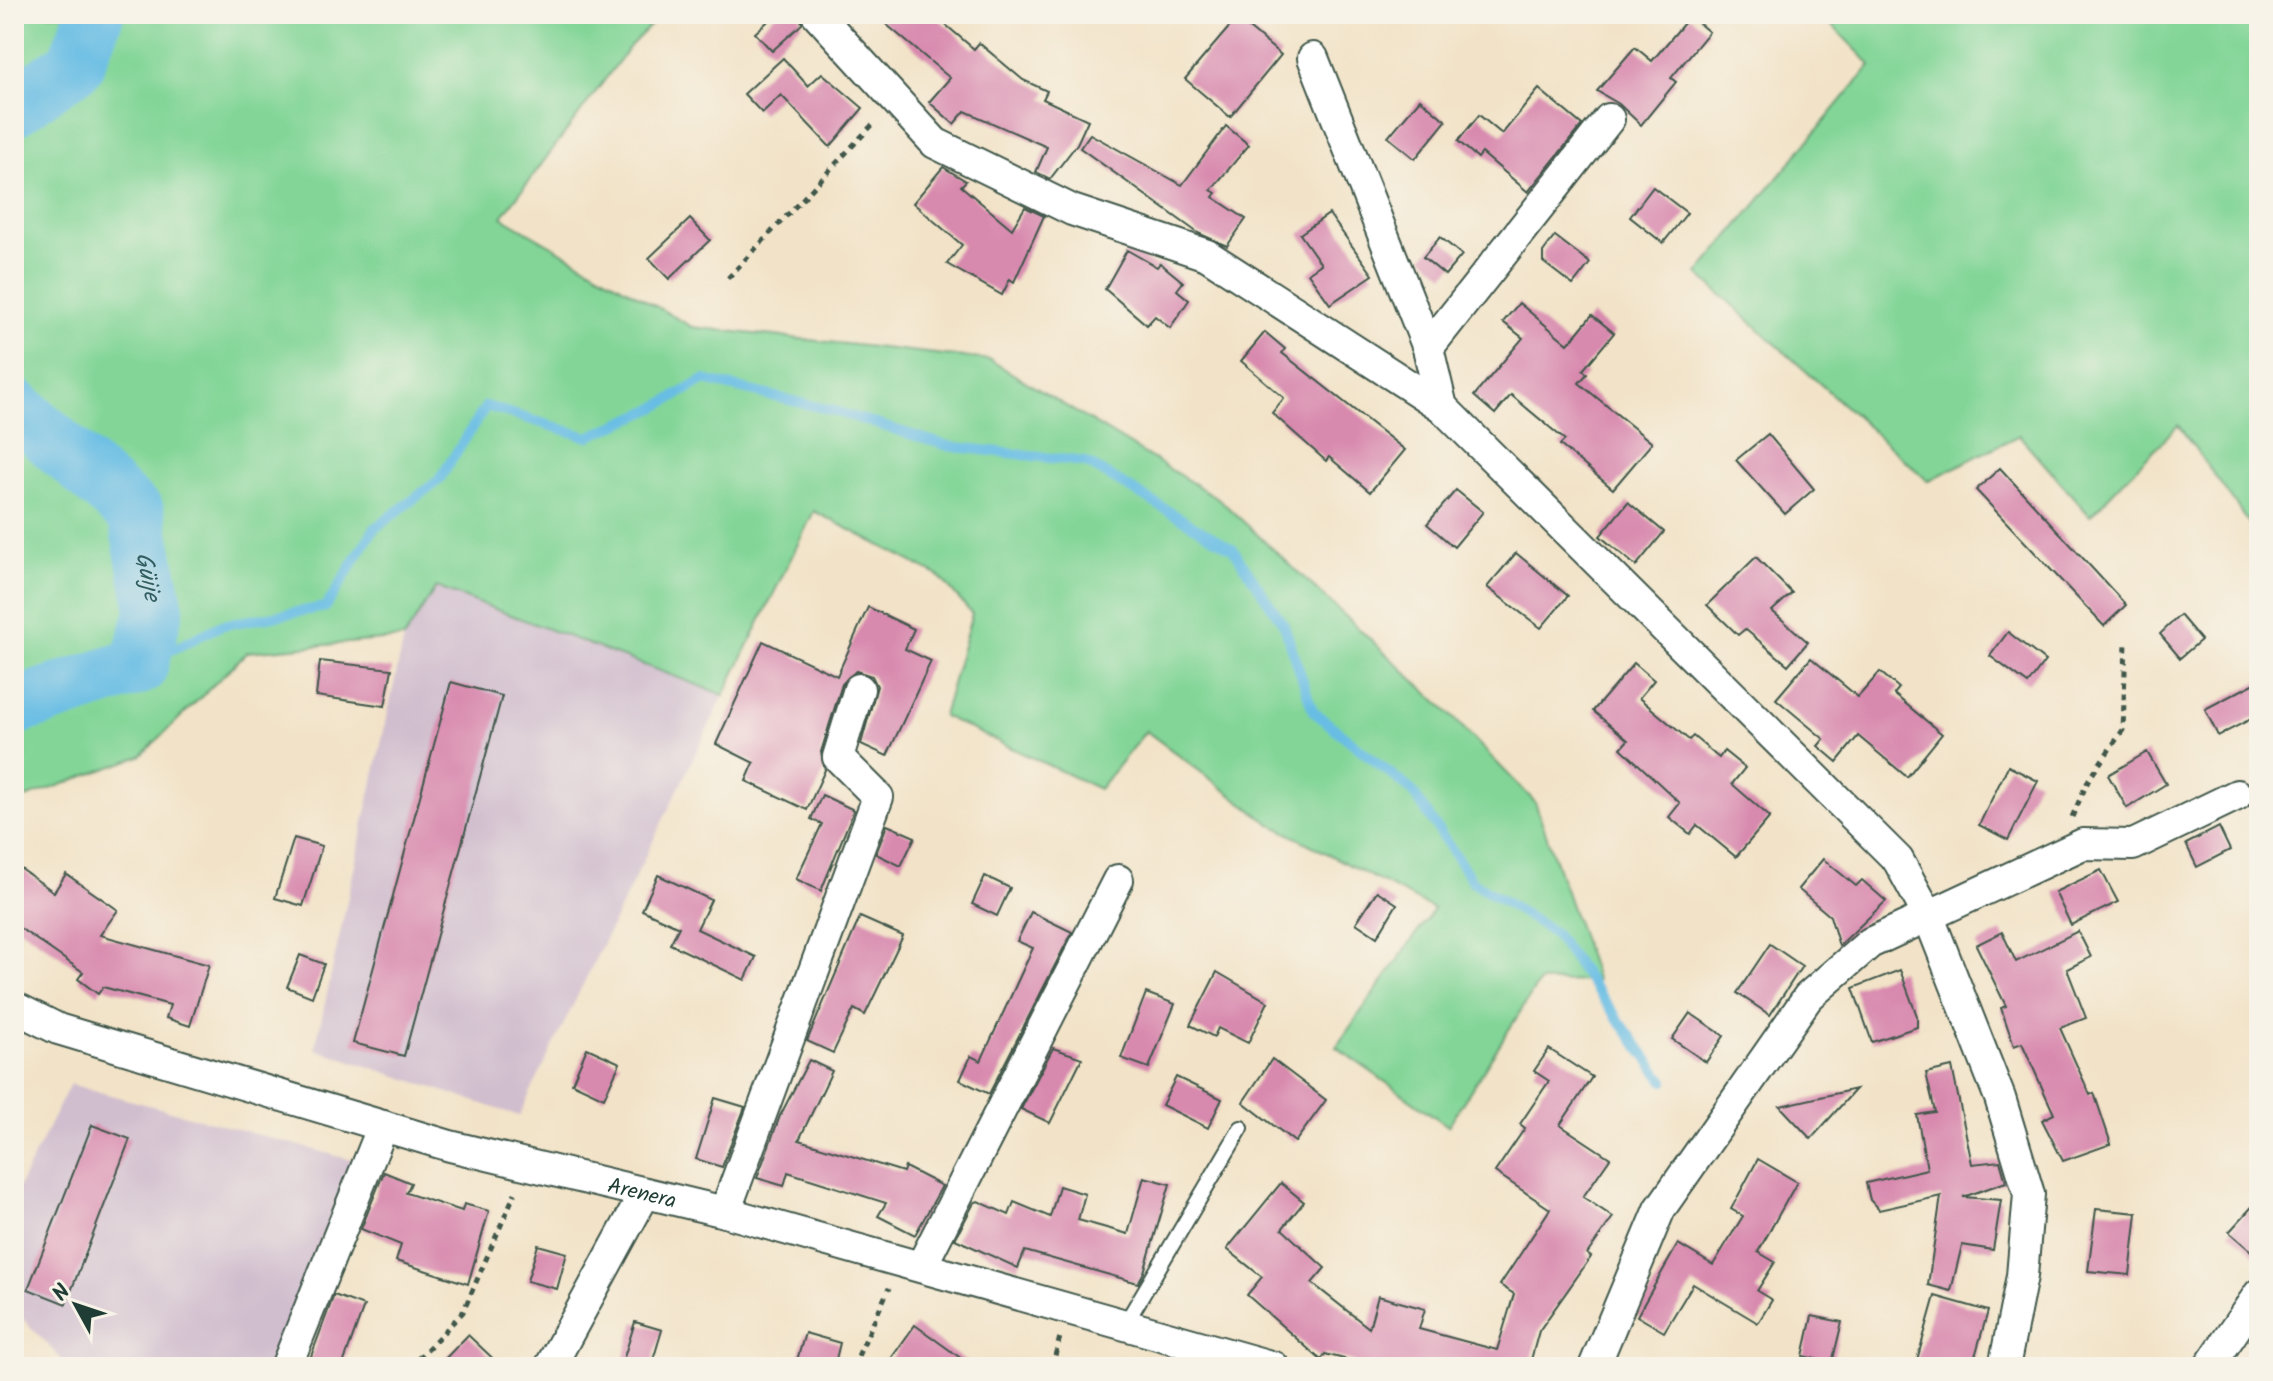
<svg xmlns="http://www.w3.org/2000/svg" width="2273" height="1381" viewBox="0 0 2273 1381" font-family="Kalam,sans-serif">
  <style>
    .industrial { fill: #d0bdce }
    .green { fill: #82d597; stroke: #508966; stroke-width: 2 }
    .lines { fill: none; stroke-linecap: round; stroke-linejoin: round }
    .stream { stroke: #67bde4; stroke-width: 10 }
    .river { stroke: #67bde4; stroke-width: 58 }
    .building { fill: #d889ae }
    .service-casing { stroke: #3f564a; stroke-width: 18 }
    .minor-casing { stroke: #3f564a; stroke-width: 34 }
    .path { stroke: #3f564a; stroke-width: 5; stroke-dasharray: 6 6; stroke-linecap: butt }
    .service { stroke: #fff; stroke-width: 14 }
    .minor { stroke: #fff; stroke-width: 30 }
    .labels { text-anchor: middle; stroke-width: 8; stroke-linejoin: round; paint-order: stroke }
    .street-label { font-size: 22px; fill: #1f3d34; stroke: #f7f3e8 }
    .water-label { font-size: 24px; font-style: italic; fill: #315d60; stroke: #f7f3e8 }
  </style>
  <rect width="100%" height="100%" fill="#f7f3e8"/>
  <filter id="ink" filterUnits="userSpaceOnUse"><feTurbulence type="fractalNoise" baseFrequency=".0125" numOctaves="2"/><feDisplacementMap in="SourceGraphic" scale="16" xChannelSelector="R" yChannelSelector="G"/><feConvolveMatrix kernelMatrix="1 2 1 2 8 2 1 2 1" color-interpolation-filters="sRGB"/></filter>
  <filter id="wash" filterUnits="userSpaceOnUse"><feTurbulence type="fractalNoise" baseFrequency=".006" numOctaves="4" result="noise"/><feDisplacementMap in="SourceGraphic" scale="32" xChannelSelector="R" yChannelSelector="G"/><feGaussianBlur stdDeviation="1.8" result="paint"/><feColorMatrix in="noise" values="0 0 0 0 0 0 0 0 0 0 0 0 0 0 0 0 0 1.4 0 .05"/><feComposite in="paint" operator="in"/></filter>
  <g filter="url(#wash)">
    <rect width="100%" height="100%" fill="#f2e3c8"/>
    <!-- industrial -->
    <g class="industrial">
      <path d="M 435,587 L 724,695 L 519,1116 L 315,1049 L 404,638 Z"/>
      <path d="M 70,1084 L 363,1163 L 274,1367 L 69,1367 L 14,1310 L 14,1196 Z"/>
    </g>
    <!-- green -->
    <g class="green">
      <path d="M 14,14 L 662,14 L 631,45 L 502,217 L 692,327 L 990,360 L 1219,499 L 1443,707 L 1535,802 L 1597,981 L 1539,982 L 1448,1126 L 1336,1047 L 1434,909 L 1272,825 L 1146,731 L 1099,789 L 943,716 L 972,614 L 939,576 L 814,511 L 724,695 L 436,587 L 404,638 L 247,652 L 141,756 L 14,802 Z"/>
      <path d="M 1821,14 L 2259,14 L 2259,537 L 2178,425 L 2090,516 L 2019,435 L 1928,481 L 1698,274 L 1871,65 Z"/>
    </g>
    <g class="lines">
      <!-- stream -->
      <path class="stream" d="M 139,666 L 222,625 L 326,607 L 374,529 L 439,480 L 486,406 L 588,437 L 655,408 L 704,380 L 831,410 L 948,446 L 1085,462 L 1233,549 L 1284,625 L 1313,711 L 1412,791 L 1473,882 L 1554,933 L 1664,1081"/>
      <!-- river -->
      <g class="river">
        <path d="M 14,107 L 75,65 L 95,14"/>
        <path id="s1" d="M 14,407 L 136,514 L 155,609 L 139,666 L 14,707"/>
      </g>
    </g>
    <g id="blocks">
      <!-- building -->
      <g class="building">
        <path d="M 776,14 L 800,14 L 802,24 L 772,51 L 755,33 Z"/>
        <path d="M 874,14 L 933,14 L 974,49 L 979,43 L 1023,80 L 1047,91 L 1043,99 L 1088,120 L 1077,144 L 1050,179 L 1036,172 L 1047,147 L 965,111 L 954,124 L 929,102 L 950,78 Z"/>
        <path d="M 1690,16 L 1709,32 L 1671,78 L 1676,82 L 1641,125 L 1619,104 L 1597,91 L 1635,47 L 1652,61 Z"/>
        <path d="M 1237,18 L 1281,55 L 1230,117 L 1185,79 Z"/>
        <path d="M 783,58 L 808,86 L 822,73 L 863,108 L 830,147 L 781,95 L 762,113 L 744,94 Z"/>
        <path d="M 1539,89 L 1582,125 L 1528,192 L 1482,153 L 1478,158 L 1458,141 L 1479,115 L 1502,134 Z"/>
        <path d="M 1420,99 L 1446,121 L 1415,159 L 1388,137 Z"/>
        <path d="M 1226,126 L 1249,145 L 1211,190 L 1216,193 L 1213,197 L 1246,219 L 1227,246 L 1198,233 L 1080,148 L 1090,134 L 1182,185 Z"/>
        <path d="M 943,167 L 966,181 L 961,186 L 1012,229 L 1025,207 L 1044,216 L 1014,282 L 1010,279 L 1002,295 L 947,264 L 962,245 L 913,203 Z"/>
        <path d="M 1653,187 L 1687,213 L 1663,243 L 1630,217 Z"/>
        <path d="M 1329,214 L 1373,275 L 1330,304 L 1308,273 L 1321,264 L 1300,234 Z"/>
        <path d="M 690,219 L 710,240 L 669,279 L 649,258 Z"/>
        <path d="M 1555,236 L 1590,263 L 1573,285 L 1543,262 L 1543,252 Z"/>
        <path d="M 1440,237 L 1462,255 L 1445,275 L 1423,257 Z"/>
        <path d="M 1127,250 L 1157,267 L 1160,263 L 1183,282 L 1177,290 L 1189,300 L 1170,328 L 1155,316 L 1147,325 L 1105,289 Z"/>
        <path d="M 1519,303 L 1568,344 L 1592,315 L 1614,333 L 1583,370 L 1587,374 L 1579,383 L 1652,443 L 1613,489 L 1560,445 L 1565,440 L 1511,395 L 1495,414 L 1474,396 L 1523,338 L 1503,322 Z"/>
        <path d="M 1265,332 L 1285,349 L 1282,353 L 1405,450 L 1370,492 L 1329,457 L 1326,461 L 1272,413 L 1284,398 L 1241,361 Z"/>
        <path d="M 1768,434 L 1814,489 L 1785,514 L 1736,460 Z"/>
        <path d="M 2000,468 L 2126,605 L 2104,626 L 1976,490 Z"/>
        <path d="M 1456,490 L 1483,512 L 1454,547 L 1427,524 Z"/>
        <path d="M 1628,502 L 1664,532 L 1636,566 L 1600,536 Z"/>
        <path d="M 1516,553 L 1568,596 L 1541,628 L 1487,587 Z"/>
        <path d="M 1756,557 L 1792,593 L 1772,611 L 1808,642 L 1788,665 L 1745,629 L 1738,635 L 1707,605 Z"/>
        <path d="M 868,607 L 914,629 L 905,649 L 931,661 L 887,756 L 861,744 L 877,686 L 872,676 L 856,671 L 842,684 L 821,752 L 825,770 L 807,810 L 746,781 L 754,763 L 716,744 L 763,641 L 837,676 Z"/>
        <path d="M 2180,615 L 2201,640 L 2180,658 L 2160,634 Z"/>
        <path d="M 2008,632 L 2045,661 L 2028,684 L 1990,656 Z"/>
        <path d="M 1811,658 L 1858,697 L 1880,672 L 1899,688 L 1894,694 L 1942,734 L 1907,777 L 1858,736 L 1837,762 L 1818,746 L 1824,739 L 1776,699 Z"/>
        <path d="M 320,661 L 392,669 L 385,706 L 316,696 Z"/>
        <path d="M 1634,663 L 1654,680 L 1639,698 L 1689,740 L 1693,736 L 1719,758 L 1724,751 L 1745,768 L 1732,784 L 1770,817 L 1736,857 L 1697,825 L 1690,834 L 1669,817 L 1680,803 L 1621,748 L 1628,740 L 1593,711 Z"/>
        <path d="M 2259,681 L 2259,715 L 2218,736 L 2205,709 Z"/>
        <path d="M 451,682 L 502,696 L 404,1056 L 353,1043 Z"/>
        <path d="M 2147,752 L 2166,784 L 2127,808 L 2108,775 Z"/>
        <path d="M 2008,766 L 2038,781 L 2008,840 L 1979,825 Z"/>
        <path d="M 822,795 L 854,810 L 821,891 L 796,879 L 822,824 L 811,819 Z"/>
        <path d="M 887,825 L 915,837 L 901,866 L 876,854 Z"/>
        <path d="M 2219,827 L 2230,850 L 2197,867 L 2186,844 Z"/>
        <path d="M 294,838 L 322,846 L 303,906 L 275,898 Z"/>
        <path d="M 1823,859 L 1856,886 L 1862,880 L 1886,901 L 1839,946 L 1830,916 L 1798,889 Z"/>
        <path d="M 14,864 L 54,892 L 66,874 L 118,910 L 100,935 L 209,965 L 190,1026 L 166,1018 L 170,1005 L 103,987 L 98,994 L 78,979 L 83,972 L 14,924 Z"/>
        <path d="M 2101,870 L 2118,902 L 2071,925 L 2055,892 Z"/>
        <path d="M 658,875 L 711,900 L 697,929 L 756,957 L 745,980 L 670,944 L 679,927 L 642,910 Z"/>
        <path d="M 985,876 L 1010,888 L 997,916 L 972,904 Z"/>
        <path d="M 1377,891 L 1397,904 L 1377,937 L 1356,923 Z"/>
        <path d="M 1031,912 L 1072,932 L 989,1094 L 960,1080 L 971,1056 L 981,1061 L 1033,948 L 1017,941 Z"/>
        <path d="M 860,917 L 903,936 L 865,1015 L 854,1009 L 833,1053 L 807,1041 Z"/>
        <path d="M 2078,931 L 2091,957 L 2067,969 L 2086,1018 L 2060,1028 L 2090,1095 L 2094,1093 L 2111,1144 L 2063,1161 L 2042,1120 L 2054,1114 L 2022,1043 L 2014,1046 L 2001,1008 L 2006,1006 L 1976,945 L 2002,932 L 2016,962 Z"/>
        <path d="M 1770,944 L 1802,966 L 1770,1015 L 1737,993 Z"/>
        <path d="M 300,955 L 324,964 L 312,997 L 287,987 Z"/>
        <path d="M 1900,970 L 1917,1016 L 1917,1027 L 1872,1042 L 1853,988 Z"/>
        <path d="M 1217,972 L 1268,1002 L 1248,1043 L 1218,1028 L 1214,1037 L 1190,1025 Z"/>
        <path d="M 1146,993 L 1175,1004 L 1149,1068 L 1121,1058 Z"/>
        <path d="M 1690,1013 L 1724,1036 L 1706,1062 L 1672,1039 Z"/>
        <path d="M 587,1048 L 620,1063 L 604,1098 L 572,1083 Z"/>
        <path d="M 1053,1048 L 1082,1058 L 1050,1123 L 1021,1109 Z"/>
        <path d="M 1549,1049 L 1592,1077 L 1560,1125 L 1610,1158 L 1583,1197 L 1613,1217 L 1587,1254 L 1591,1257 L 1539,1331 L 1529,1367 L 1374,1367 L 1325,1354 L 1321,1360 L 1247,1295 L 1262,1277 L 1227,1249 L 1281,1183 L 1304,1202 L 1282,1229 L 1325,1268 L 1312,1283 L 1369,1328 L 1378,1296 L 1425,1309 L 1419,1329 L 1497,1350 L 1514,1294 L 1500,1285 L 1550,1209 L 1495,1172 L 1525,1128 L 1520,1124 L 1549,1081 L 1534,1071 Z"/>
        <path d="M 1272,1059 L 1326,1100 L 1295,1142 L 1243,1102 Z"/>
        <path d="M 809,1060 L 832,1071 L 799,1140 L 903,1172 L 905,1167 L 942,1186 L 915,1235 L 878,1216 L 886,1203 L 788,1172 L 784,1186 L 757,1178 L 780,1116 Z"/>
        <path d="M 1952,1067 L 1972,1164 L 2000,1161 L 2006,1182 L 1963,1197 L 2001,1200 L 1993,1250 L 1962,1245 L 1951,1291 L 1928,1285 L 1941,1196 L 1879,1210 L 1870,1200 L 1866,1183 L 1927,1169 L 1917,1115 L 1935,1112 L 1926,1073 Z"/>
        <path d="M 1176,1077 L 1222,1099 L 1208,1128 L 1162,1105 Z"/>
        <path d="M 1856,1089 L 1811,1139 L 1780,1106 Z"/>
        <path d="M 715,1098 L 745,1107 L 722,1167 L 696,1159 Z"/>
        <path d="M 92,1125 L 130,1139 L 66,1304 L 28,1289 Z"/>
        <path d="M 1758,1159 L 1797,1182 L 1758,1252 L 1775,1262 L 1757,1291 L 1772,1300 L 1758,1323 L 1693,1284 L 1664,1332 L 1637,1316 L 1678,1244 L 1713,1265 L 1743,1216 L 1731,1209 Z"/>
        <path d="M 384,1172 L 411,1183 L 406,1193 L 462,1211 L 464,1204 L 489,1211 L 468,1284 L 396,1261 L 401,1245 L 361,1229 Z"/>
        <path d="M 1144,1177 L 1170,1184 L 1144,1272 L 1138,1283 L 1025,1251 L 1018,1268 L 955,1239 L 974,1203 L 978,1201 L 1009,1215 L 1014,1202 L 1050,1217 L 1059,1186 L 1085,1194 L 1078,1220 L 1128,1234 Z"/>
        <path d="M 2259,1199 L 2259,1258 L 2229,1232 Z"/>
        <path d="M 2096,1209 L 2137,1213 L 2130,1275 L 2088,1271 Z"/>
        <path d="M 538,1245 L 567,1253 L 557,1289 L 527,1281 Z"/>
        <path d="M 334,1295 L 364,1306 L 342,1367 L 307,1367 Z"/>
        <path d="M 1935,1296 L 1988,1311 L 1972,1367 L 1915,1367 Z"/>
        <path d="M 1812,1316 L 1842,1322 L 1832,1363 L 1803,1356 Z"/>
        <path d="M 635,1322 L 662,1330 L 651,1367 L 621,1367 Z"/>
        <path d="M 915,1325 L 973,1367 L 885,1367 Z"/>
        <path d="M 805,1333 L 840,1343 L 834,1367 L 795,1367 Z"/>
        <path d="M 468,1335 L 502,1367 L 437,1367 Z"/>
      </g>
    </g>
  </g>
  <g filter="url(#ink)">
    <use href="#blocks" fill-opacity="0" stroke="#3f564a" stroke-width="2"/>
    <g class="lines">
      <defs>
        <path id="service" d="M 1124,1326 L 1241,1128"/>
        <g id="minor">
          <path d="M 817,14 L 935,143 L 1072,210 L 1207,255 L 1442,407 L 1898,860 L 1928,915 L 2000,1098 L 2029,1194 L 2022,1276 L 2004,1367"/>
          <path d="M 1313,58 L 1428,348 L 1442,407"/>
          <path d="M 1428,348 L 1609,119"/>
          <path id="s2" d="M 14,1007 L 58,1029 L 450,1146 L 725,1212 L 1274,1367"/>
          <path d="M 725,1212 L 878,797 L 838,757 L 859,689"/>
          <path d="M 922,1265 L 1118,880"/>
          <path d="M 286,1367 L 383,1126"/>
          <path d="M 550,1367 L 645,1193"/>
          <path d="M 1594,1367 L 1660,1209 L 1808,997 L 1870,943 L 2083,844 L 2133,845 L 2237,795"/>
          <path d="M 2209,1367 L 2259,1294"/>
        </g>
      </defs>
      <!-- service casing -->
      <use href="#service" class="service-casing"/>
      <!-- minor casing -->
      <use href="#minor" class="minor-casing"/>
      <!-- path -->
      <g class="path">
        <path d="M 728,278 L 876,121"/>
        <path d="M 2072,817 L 2089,779 L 2123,730 L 2126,642"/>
        <path d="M 410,1367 L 463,1312 L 515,1193"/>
        <path d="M 853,1367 L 889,1288"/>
        <path d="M 1052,1367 L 1060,1337"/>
      </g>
      <!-- service -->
      <use href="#service" class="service"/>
      <!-- minor -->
      <use href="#minor" class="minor"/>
    </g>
  </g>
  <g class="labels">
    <!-- street labels -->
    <g class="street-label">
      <text dy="8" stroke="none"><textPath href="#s2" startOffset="656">Arenera</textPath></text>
    </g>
    <!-- water labels -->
    <g class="water-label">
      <text dy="8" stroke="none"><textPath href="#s1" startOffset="226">Güije</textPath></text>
    </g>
  </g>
  <!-- margin -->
  <rect width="2273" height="1381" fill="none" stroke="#f7f3e8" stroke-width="48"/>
  <!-- north arrow -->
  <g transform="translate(76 1305) rotate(310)" stroke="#f7f3e8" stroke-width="6" paint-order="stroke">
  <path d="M0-6L14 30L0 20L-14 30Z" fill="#1f3d34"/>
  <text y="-12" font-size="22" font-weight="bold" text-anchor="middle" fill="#1f3d34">N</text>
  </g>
</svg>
